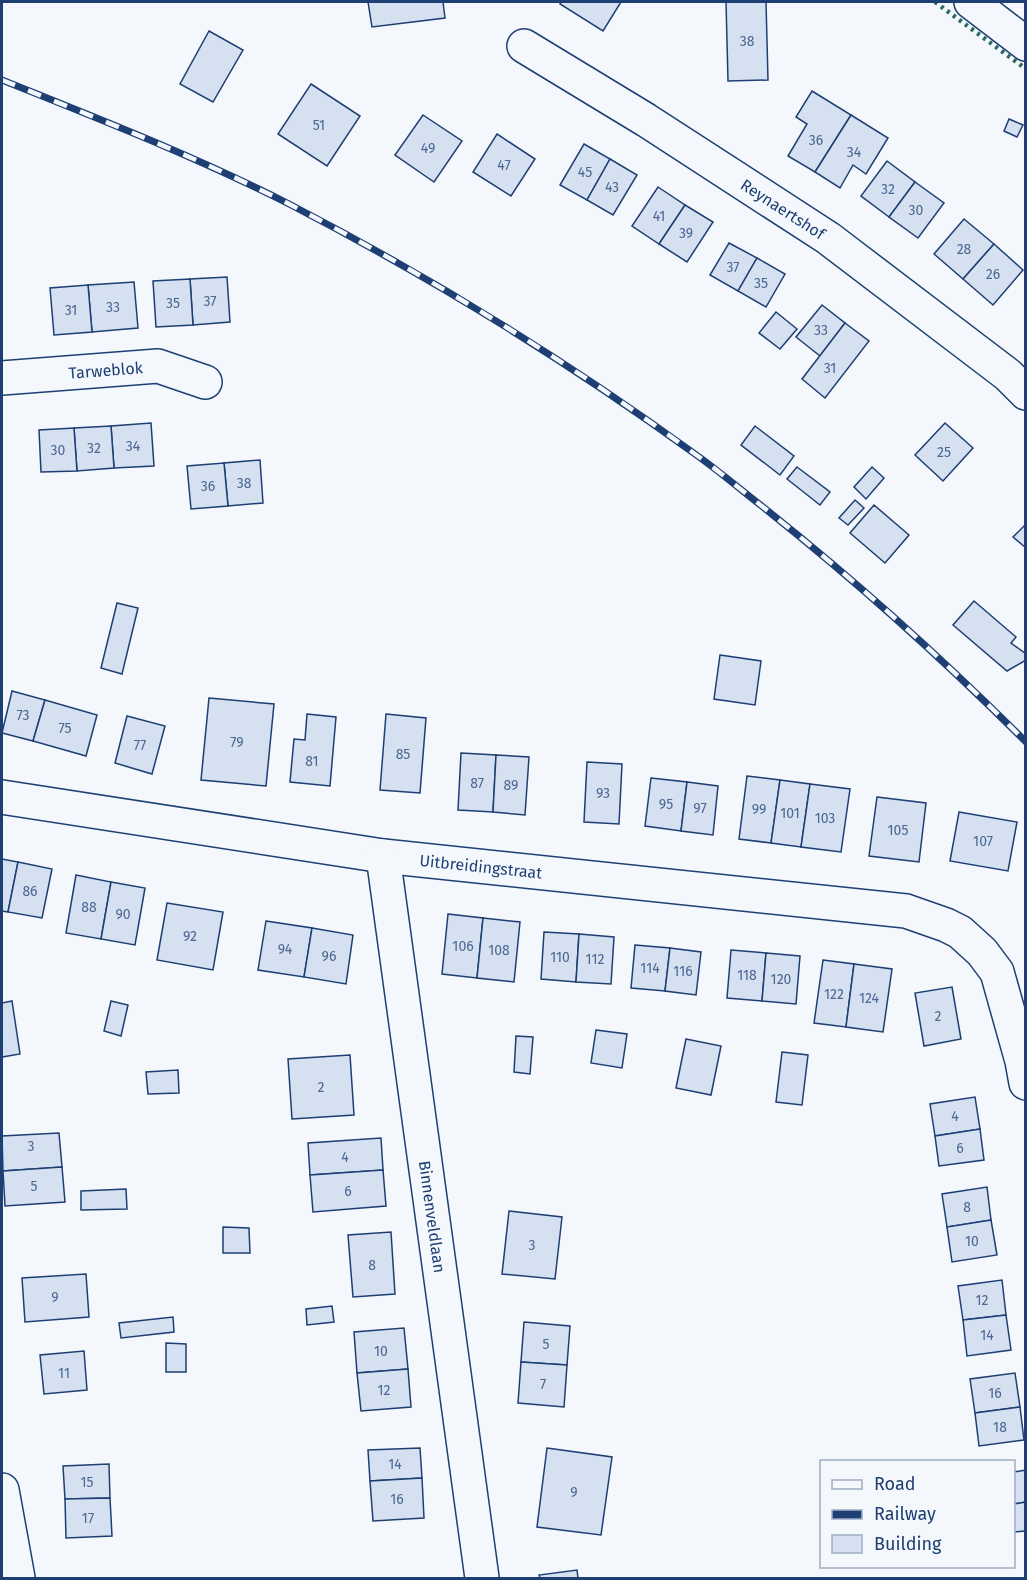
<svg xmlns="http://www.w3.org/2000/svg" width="1027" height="1580" viewBox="0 0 1027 1580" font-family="'Fira Sans',sans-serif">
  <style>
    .building { fill: #d5e0f0; stroke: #1d3f73; stroke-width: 1.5 }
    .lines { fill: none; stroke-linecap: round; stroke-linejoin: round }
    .minor-casing { stroke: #1d3f73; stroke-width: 36 }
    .minor { stroke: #f4f7fb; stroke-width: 33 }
    .rail-casing { stroke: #1d3f73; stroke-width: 7 }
    .rail { stroke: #f4f7fb; stroke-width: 4.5; stroke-dasharray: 14; stroke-linecap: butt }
    .hedge { stroke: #2c6c60; stroke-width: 4.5; stroke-dasharray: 3 4.5; stroke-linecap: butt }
    .labels { text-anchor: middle; stroke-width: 4.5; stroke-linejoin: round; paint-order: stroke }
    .number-label { font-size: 14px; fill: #4b6792 }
    .street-label { font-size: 16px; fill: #1d3f73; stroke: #f4f7fb }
  </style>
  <rect width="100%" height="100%" fill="#f4f7fb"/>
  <!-- building -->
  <g class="building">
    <path d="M 368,2 L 443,2 L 445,18 L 372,27 Z"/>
    <path d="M 561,2 L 621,2 L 603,31 L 560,4 Z"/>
    <path d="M 726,2 L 766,2 L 768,80 L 728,81 Z"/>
    <path d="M 209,31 L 243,50 L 213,102 L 180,84 Z"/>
    <path d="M 311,84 L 360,116 L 327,166 L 278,134 Z"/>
    <path d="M 812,91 L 851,115 L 815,172 L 788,156 L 807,124 L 796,117 Z"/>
    <path d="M 423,115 L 462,141 L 434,182 L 395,155 Z"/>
    <path d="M 851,115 L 888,138 L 866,174 L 853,165 L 840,188 L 815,172 Z"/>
    <path d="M 1009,119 L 1023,125 L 1017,137 L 1004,131 Z"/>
    <path d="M 497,134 L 535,159 L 511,196 L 473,172 Z"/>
    <path d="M 584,144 L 610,159 L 587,200 L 560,185 Z"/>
    <path d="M 610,159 L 637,175 L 613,215 L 587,200 Z"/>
    <path d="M 887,161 L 915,182 L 889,217 L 861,196 Z"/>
    <path d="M 915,182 L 944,203 L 918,238 L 889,217 Z"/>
    <path d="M 658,187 L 685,205 L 659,244 L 632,226 Z"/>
    <path d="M 685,205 L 713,222 L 687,262 L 659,244 Z"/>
    <path d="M 964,219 L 994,244 L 963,279 L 934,254 Z"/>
    <path d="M 729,243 L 757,258 L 738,291 L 710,275 Z"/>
    <path d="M 994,244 L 1023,270 L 993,305 L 963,279 Z"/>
    <path d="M 757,258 L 785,274 L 766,307 L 738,291 Z"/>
    <path d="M 227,277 L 230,322 L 193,325 L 190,279 Z"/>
    <path d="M 190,279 L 193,325 L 156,327 L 153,281 Z"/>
    <path d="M 134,282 L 138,328 L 92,332 L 88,285 Z"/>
    <path d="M 88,285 L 92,332 L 54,335 L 50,288 Z"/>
    <path d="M 822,305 L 845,323 L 820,356 L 796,337 Z"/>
    <path d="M 776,312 L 797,329 L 780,349 L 759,333 Z"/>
    <path d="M 845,323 L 869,341 L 825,398 L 802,379 Z"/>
    <path d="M 151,423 L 154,466 L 114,468 L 111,426 Z"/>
    <path d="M 945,423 L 973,448 L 943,481 L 915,455 Z"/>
    <path d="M 111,426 L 114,468 L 77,471 L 74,428 Z"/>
    <path d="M 755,426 L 794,456 L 780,475 L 741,445 Z"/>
    <path d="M 74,428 L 77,471 L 41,472 L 39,430 Z"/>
    <path d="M 260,460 L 263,503 L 228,506 L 224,463 Z"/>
    <path d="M 224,463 L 228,506 L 191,509 L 187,466 Z"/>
    <path d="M 797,467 L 830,492 L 820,505 L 787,479 Z"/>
    <path d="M 872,467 L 884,478 L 866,499 L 854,487 Z"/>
    <path d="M 855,500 L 864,508 L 848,525 L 839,518 Z"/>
    <path d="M 874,505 L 909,535 L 885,563 L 850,533 Z"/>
    <path d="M 1026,524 L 1026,548 L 1013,537 Z"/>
    <path d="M 974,601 L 1016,637 L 1011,643 L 1026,654 L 1026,660 L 1007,671 L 953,625 Z"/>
    <path d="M 117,603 L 138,608 L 122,674 L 101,668 Z"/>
    <path d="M 720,655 L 761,661 L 755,705 L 714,699 Z"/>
    <path d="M 12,691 L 45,700 L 33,741 L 2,733 Z"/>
    <path d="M 209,698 L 274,704 L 266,786 L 201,780 Z"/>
    <path d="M 45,700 L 97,715 L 86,756 L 33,741 Z"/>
    <path d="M 307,714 L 336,717 L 330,786 L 290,782 L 294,739 L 305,740 Z"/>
    <path d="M 386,714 L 426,718 L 420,793 L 380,790 Z"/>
    <path d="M 127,716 L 165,726 L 152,774 L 115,763 Z"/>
    <path d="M 461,753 L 496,755 L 493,812 L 458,810 Z"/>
    <path d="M 496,755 L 529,757 L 525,815 L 493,812 Z"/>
    <path d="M 587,762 L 622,764 L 619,824 L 584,822 Z"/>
    <path d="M 747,776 L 780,780 L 771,843 L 739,839 Z"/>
    <path d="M 651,778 L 687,782 L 681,831 L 645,826 Z"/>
    <path d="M 780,780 L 810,784 L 801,847 L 771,843 Z"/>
    <path d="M 687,782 L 718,786 L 713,835 L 681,831 Z"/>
    <path d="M 810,784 L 850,789 L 841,852 L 801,847 Z"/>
    <path d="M 877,797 L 926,803 L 919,862 L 869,856 Z"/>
    <path d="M 959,812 L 1017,822 L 1008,871 L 950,861 Z"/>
    <path d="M 2,859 L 18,862 L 8,912 L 2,911 Z"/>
    <path d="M 18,862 L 52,869 L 42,918 L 8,912 Z"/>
    <path d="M 76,875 L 111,882 L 101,939 L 66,933 Z"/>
    <path d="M 111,882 L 145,888 L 135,945 L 101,939 Z"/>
    <path d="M 167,903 L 223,912 L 213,970 L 157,960 Z"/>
    <path d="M 448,914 L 483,918 L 477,978 L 442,974 Z"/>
    <path d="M 483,918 L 520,922 L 514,982 L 477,978 Z"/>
    <path d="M 266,921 L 312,928 L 304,977 L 258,970 Z"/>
    <path d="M 312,928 L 353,935 L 346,984 L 304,977 Z"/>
    <path d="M 544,932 L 579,934 L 576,982 L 541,979 Z"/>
    <path d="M 579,934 L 614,937 L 611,984 L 576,982 Z"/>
    <path d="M 635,945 L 670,948 L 665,991 L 631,988 Z"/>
    <path d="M 670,948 L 701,952 L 696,995 L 665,991 Z"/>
    <path d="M 731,950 L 766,953 L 762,1001 L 727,998 Z"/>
    <path d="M 766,953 L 800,956 L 796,1004 L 762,1001 Z"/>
    <path d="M 823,960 L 854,964 L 846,1027 L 814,1023 Z"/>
    <path d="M 854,964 L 892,969 L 883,1032 L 846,1027 Z"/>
    <path d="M 952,987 L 961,1039 L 924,1046 L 915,993 Z"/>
    <path d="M 12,1001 L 20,1054 L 2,1057 L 2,1003 Z"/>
    <path d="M 111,1001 L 128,1005 L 121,1036 L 104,1031 Z"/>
    <path d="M 596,1030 L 627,1034 L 622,1068 L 591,1063 Z"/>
    <path d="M 516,1036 L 533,1037 L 530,1074 L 514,1072 Z"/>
    <path d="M 686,1039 L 721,1046 L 711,1095 L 676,1088 Z"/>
    <path d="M 782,1052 L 808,1055 L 802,1105 L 776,1102 Z"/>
    <path d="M 350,1055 L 354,1115 L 292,1119 L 288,1059 Z"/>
    <path d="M 178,1070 L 179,1093 L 148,1094 L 146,1072 Z"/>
    <path d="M 975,1097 L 980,1129 L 935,1136 L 930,1104 Z"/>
    <path d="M 980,1129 L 984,1160 L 939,1166 L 935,1136 Z"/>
    <path d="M 59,1133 L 62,1167 L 3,1171 L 2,1136 Z"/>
    <path d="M 381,1138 L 383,1170 L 310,1175 L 308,1143 Z"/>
    <path d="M 62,1167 L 65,1202 L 5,1206 L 3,1171 Z"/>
    <path d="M 383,1170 L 386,1206 L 313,1212 L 310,1175 Z"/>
    <path d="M 987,1187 L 991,1220 L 947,1227 L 942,1194 Z"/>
    <path d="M 126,1189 L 127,1209 L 81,1210 L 81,1191 Z"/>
    <path d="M 509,1211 L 562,1217 L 555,1279 L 502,1274 Z"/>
    <path d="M 991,1220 L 997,1255 L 952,1262 L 947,1227 Z"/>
    <path d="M 223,1227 L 249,1228 L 250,1253 L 223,1253 Z"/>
    <path d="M 391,1232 L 395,1294 L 353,1297 L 348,1235 Z"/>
    <path d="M 86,1274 L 89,1317 L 25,1322 L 22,1278 Z"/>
    <path d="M 1002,1280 L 1006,1315 L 963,1320 L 958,1286 Z"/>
    <path d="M 332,1306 L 334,1322 L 307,1325 L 306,1309 Z"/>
    <path d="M 1006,1315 L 1011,1350 L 967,1356 L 963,1320 Z"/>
    <path d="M 173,1317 L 174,1332 L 121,1338 L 119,1323 Z"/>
    <path d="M 524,1322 L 570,1326 L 567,1365 L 521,1362 Z"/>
    <path d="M 404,1328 L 408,1369 L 357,1373 L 354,1332 Z"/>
    <path d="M 166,1343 L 186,1344 L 186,1372 L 166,1372 Z"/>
    <path d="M 84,1351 L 87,1390 L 44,1394 L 40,1355 Z"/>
    <path d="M 521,1362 L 567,1365 L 564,1407 L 518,1403 Z"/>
    <path d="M 408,1369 L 411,1407 L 361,1411 L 357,1373 Z"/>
    <path d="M 1015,1373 L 1020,1407 L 975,1413 L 970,1379 Z"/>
    <path d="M 1020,1407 L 1024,1440 L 979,1446 L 975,1413 Z"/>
    <path d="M 420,1448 L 422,1478 L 370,1481 L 368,1450 Z"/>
    <path d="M 547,1448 L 612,1457 L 601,1535 L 537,1527 Z"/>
    <path d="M 109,1464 L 110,1498 L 65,1499 L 63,1466 Z"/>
    <path d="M 1026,1470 L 1026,1502 L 1014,1504 L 1014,1472 Z"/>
    <path d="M 422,1478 L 424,1518 L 373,1521 L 370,1481 Z"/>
    <path d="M 110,1498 L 112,1536 L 66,1538 L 65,1499 Z"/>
    <path d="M 1026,1502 L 1026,1531 L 1014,1532 L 1014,1504 Z"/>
    <path d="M 577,1570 L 578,1578 L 540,1578 L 539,1575 Z"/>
  </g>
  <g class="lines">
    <defs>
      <g id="minor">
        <path d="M 971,2 L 1026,44"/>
        <path id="s1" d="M 524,46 L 646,120 L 828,238 L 1008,375 L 1026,393"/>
        <path id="s2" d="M 2,378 L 158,366 L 205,382"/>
        <path id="s3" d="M 2,797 L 383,856 L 906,911 L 946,925 L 960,932 L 982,952 L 997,972 L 1022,1061 L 1026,1083"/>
        <path id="s4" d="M 383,856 L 482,1578"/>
        <path d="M 2,1490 L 18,1578"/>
      </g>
    </defs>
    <!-- minor casing -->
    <use href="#minor" class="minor-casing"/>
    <!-- minor -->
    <use href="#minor" class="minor"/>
    <defs>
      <path id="rail" d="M 2,80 C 99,119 197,157 291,205 C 432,278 567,361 695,454 C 719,471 741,490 763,507 C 856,581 942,658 1026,742"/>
    </defs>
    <!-- rail casing -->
    <use href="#rail" class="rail-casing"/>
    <!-- rail -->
    <use href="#rail" class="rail"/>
    <!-- hedge -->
    <path class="hedge" d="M 935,2 L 1026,69"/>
  </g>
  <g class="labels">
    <!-- number labels -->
    <g class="number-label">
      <text x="747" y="46">38</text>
      <text x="319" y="130">51</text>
      <text x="816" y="145">36</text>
      <text x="428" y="153">49</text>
      <text x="854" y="157">34</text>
      <text x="504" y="170">47</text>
      <text x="585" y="177">45</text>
      <text x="612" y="192">43</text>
      <text x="888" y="194">32</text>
      <text x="916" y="215">30</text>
      <text x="659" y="221">41</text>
      <text x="686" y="238">39</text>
      <text x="964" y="254">28</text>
      <text x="733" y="272">37</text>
      <text x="993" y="279">26</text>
      <text x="761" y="288">35</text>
      <text x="210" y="306">37</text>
      <text x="173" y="308">35</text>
      <text x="113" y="312">33</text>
      <text x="71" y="315">31</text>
      <text x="821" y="335">33</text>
      <text x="830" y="373">31</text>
      <text x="133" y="451">34</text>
      <text x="94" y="453">32</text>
      <text x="58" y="455">30</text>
      <text x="944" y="457">25</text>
      <text x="244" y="488">38</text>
      <text x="208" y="491">36</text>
      <text x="23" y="720">73</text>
      <text x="65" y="733">75</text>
      <text x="237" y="747">79</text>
      <text x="140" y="750">77</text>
      <text x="403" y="759">85</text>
      <text x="312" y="766">81</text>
      <text x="477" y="788">87</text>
      <text x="511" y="790">89</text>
      <text x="603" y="798">93</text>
      <text x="666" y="809">95</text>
      <text x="700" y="813">97</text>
      <text x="759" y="814">99</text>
      <text x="790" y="818">101</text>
      <text x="825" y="823">103</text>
      <text x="898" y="835">105</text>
      <text x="983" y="846">107</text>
      <text x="30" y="896">86</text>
      <text x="89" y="912">88</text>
      <text x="123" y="919">90</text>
      <text x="190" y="941">92</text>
      <text x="463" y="951">106</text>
      <text x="285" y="954">94</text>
      <text x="499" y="955">108</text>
      <text x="329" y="961">96</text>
      <text x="560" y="962">110</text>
      <text x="595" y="964">112</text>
      <text x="650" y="973">114</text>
      <text x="683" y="976">116</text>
      <text x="747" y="980">118</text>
      <text x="781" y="984">120</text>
      <text x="834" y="999">122</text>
      <text x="869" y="1003">124</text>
      <text x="938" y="1021">2</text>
      <text x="321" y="1092">2</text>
      <text x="955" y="1121">4</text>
      <text x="31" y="1151">3</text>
      <text x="960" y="1153">6</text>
      <text x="345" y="1162">4</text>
      <text x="34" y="1191">5</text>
      <text x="348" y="1196">6</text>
      <text x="967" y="1212">8</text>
      <text x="972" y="1246">10</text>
      <text x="532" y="1250">3</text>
      <text x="372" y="1270">8</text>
      <text x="55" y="1302">9</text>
      <text x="982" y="1305">12</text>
      <text x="987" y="1340">14</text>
      <text x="546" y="1349">5</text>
      <text x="381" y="1356">10</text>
      <text x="64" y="1378">11</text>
      <text x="543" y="1389">7</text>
      <text x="384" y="1395">12</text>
      <text x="995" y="1398">16</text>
      <text x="1000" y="1432">18</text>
      <text x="395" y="1469">14</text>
      <text x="87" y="1487">15</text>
      <text x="574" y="1497">9</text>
      <text x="397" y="1504">16</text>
      <text x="88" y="1523">17</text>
    </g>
    <!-- street labels -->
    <g class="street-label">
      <text dy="6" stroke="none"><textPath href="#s1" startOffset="306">Reynaertshof</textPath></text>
      <text dy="6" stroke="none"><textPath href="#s2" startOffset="104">Tarweblok</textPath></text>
      <text dy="6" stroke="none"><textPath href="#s3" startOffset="484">Uitbreidingstraat</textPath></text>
      <text dy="6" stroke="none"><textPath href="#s4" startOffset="364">Binnenveldlaan</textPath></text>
    </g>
  </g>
  <!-- border -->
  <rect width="1027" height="1580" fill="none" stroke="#1d3f73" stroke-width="6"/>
  <!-- legend -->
  <rect x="820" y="1460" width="195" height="108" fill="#f4f7fb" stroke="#9eadc5" stroke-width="1.5"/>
  <rect x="832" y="1480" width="30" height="9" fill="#f4f7fb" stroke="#9eadc5" stroke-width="1.5"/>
  <text x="874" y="1490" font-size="18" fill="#1d3f73">Road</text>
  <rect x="832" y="1510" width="30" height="9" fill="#1d3f73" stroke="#9eadc5" stroke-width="1.5"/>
  <text x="874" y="1520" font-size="18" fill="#1d3f73">Railway</text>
  <rect x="832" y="1535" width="30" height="18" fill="#d5e0f0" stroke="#9eadc5" stroke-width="1.5"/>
  <text x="874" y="1550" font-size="18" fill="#1d3f73">Building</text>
</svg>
